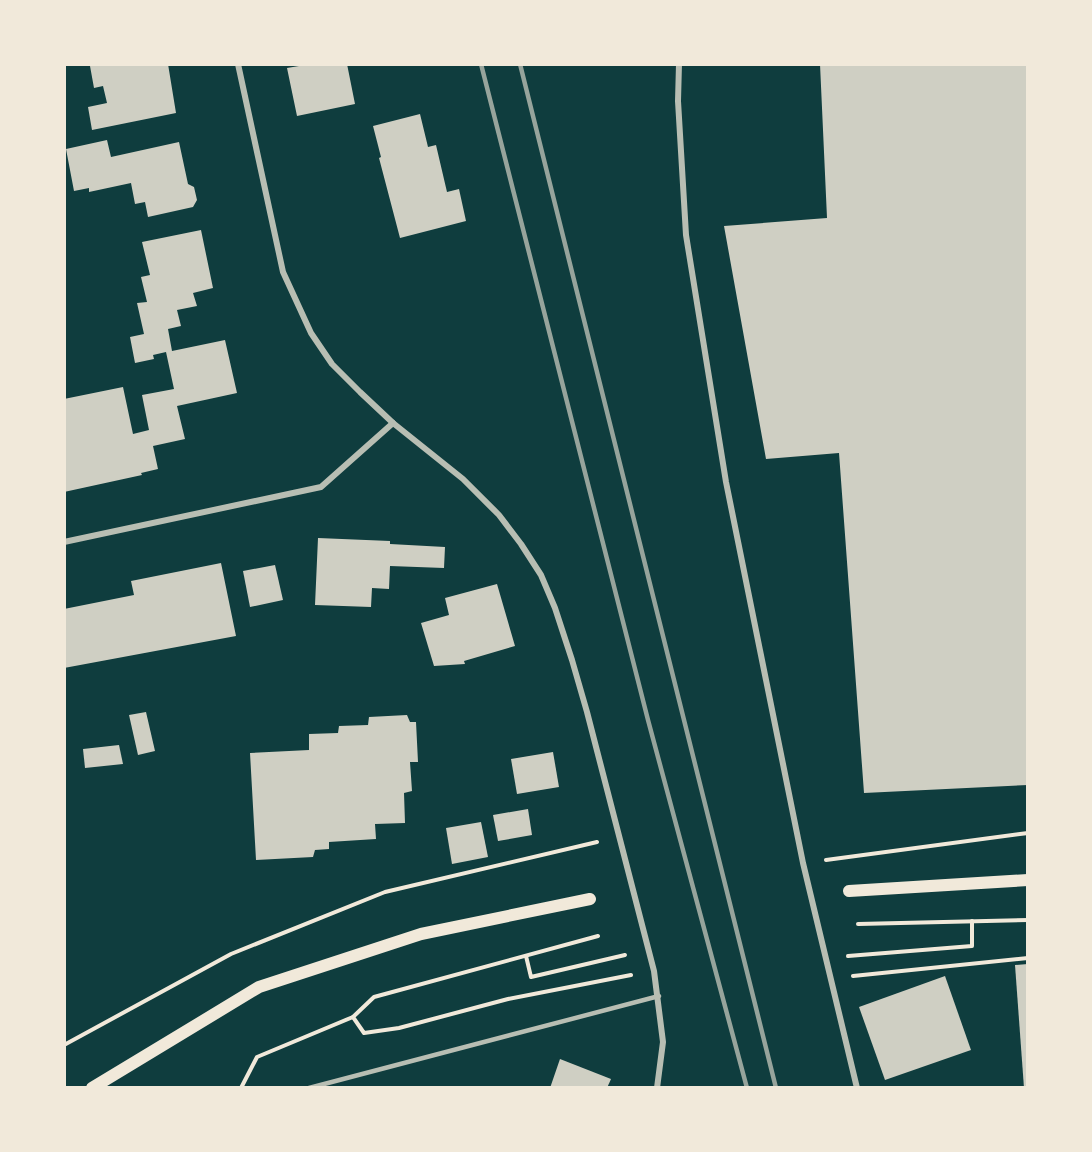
<svg xmlns="http://www.w3.org/2000/svg" width="1092" height="1152" viewBox="0 0 1092 1152" font-family="Raleway,sans-serif">
  <style>
    .building { fill: #cfcfc3 }
    .lines { fill: none; stroke-linecap: round; stroke-linejoin: round }
    .path { stroke: #f1e9da; stroke-width: 4 }
    .service { stroke: #b8beb3; stroke-width: 4.5 }
    .minor { stroke: #b8beb3; stroke-width: 6 }
    .secondary { stroke: #f1e9da; stroke-width: 12 }
    .rail { stroke: #97a49c; stroke-width: 4.5 }
  </style>
  <rect width="100%" height="100%" fill="#0f3d3e"/>
  <!-- building -->
  <g class="building">
    <path d="M 97,64 L 168,64 L 176,113 L 92,130 L 88,107 L 107,103 L 103,86 L 94,88 L 90,66 Z"/>
    <path d="M 298,64 L 347,64 L 355,104 L 297,116 L 287,68 L 299,66 Z"/>
    <path d="M 820,64 L 1028,64 L 1028,785 L 864,793 L 839,453 L 766,459 L 724,226 L 827,218 Z"/>
    <path d="M 420,114 L 428,147 L 436,145 L 447,192 L 459,189 L 466,221 L 400,238 L 379,158 L 381,157 L 373,126 Z"/>
    <path d="M 107,140 L 111,157 L 179,142 L 188,184 L 194,187 L 197,200 L 193,207 L 148,217 L 145,202 L 135,204 L 131,183 L 89,192 L 89,188 L 74,191 L 66,149 Z"/>
    <path d="M 201,230 L 213,288 L 193,293 L 197,306 L 177,310 L 181,326 L 168,329 L 172,351 L 225,340 L 237,393 L 177,406 L 185,439 L 153,446 L 158,469 L 141,473 L 142,475 L 64,492 L 64,399 L 123,387 L 133,434 L 149,430 L 142,395 L 174,389 L 166,352 L 153,355 L 154,359 L 135,363 L 130,337 L 144,334 L 137,303 L 147,302 L 141,277 L 150,275 L 142,242 Z"/>
    <path d="M 318,538 L 390,541 L 390,544 L 445,547 L 444,568 L 390,566 L 389,589 L 372,588 L 371,607 L 315,605 Z"/>
    <path d="M 221,563 L 236,636 L 64,668 L 64,609 L 134,595 L 131,581 Z"/>
    <path d="M 275,565 L 283,600 L 250,607 L 243,571 Z"/>
    <path d="M 497,584 L 515,646 L 464,661 L 465,664 L 434,666 L 421,623 L 449,615 L 445,598 Z"/>
    <path d="M 146,712 L 155,751 L 138,755 L 129,715 Z"/>
    <path d="M 407,715 L 410,722 L 416,722 L 418,762 L 410,762 L 412,791 L 404,793 L 405,823 L 375,824 L 376,839 L 329,842 L 329,849 L 315,850 L 313,857 L 256,860 L 250,753 L 309,750 L 309,734 L 338,733 L 339,726 L 368,725 L 369,717 Z"/>
    <path d="M 119,745 L 123,764 L 85,768 L 83,749 Z"/>
    <path d="M 553,752 L 559,787 L 517,794 L 511,759 Z"/>
    <path d="M 528,809 L 532,835 L 498,841 L 493,815 Z"/>
    <path d="M 481,822 L 488,857 L 452,864 L 446,828 Z"/>
    <path d="M 1028,964 L 1028,1088 L 1024,1088 L 1015,965 Z"/>
    <path d="M 945,976 L 971,1050 L 885,1080 L 859,1007 Z"/>
    <path d="M 560,1059 L 611,1079 L 607,1088 L 550,1088 Z"/>
  </g>
  <g class="lines">
    <!-- path -->
    <g class="path">
      <path d="M 826,860 L 1028,833"/>
      <path d="M 858,924 L 1028,920"/>
      <path d="M 598,936 L 374,997 L 353,1017 L 364,1033 L 399,1028 L 508,999 L 631,975"/>
      <path d="M 526,956 L 531,977 L 625,955"/>
      <path d="M 848,956 L 972,946 L 972,921"/>
      <path d="M 853,976 L 1028,958"/>
      <path d="M 64,1045 L 231,954 L 385,892 L 597,842"/>
      <path d="M 241,1088 L 257,1057 L 353,1017"/>
    </g>
    <!-- service -->
    <path class="service" d="M 309,1088 L 659,996"/>
    <!-- minor -->
    <g class="minor">
      <path d="M 238,64 L 283,272 L 311,333 L 332,364 L 360,392 L 393,423 L 463,479 L 499,515 L 521,544 L 541,575 L 555,608 L 572,660 L 587,712 L 654,971 L 663,1042 L 657,1088"/>
      <path d="M 679,64 L 678,101 L 686,235 L 726,482 L 803,863 L 857,1088"/>
      <path d="M 64,542 L 321,487 L 393,423"/>
    </g>
    <!-- secondary -->
    <g class="secondary">
      <path d="M 849,891 L 1028,880"/>
      <path d="M 92,1088 L 259,987 L 421,934 L 590,899"/>
    </g>
    <!-- rail -->
    <g class="rail">
      <path d="M 481,64 L 648,720 L 747,1088"/>
      <path d="M 520,64 L 776,1088"/>
    </g>
  </g>
  <!-- border -->
  <rect width="1092" height="1152" fill="none" stroke="#f1e9da" stroke-width="132"/>
</svg>
